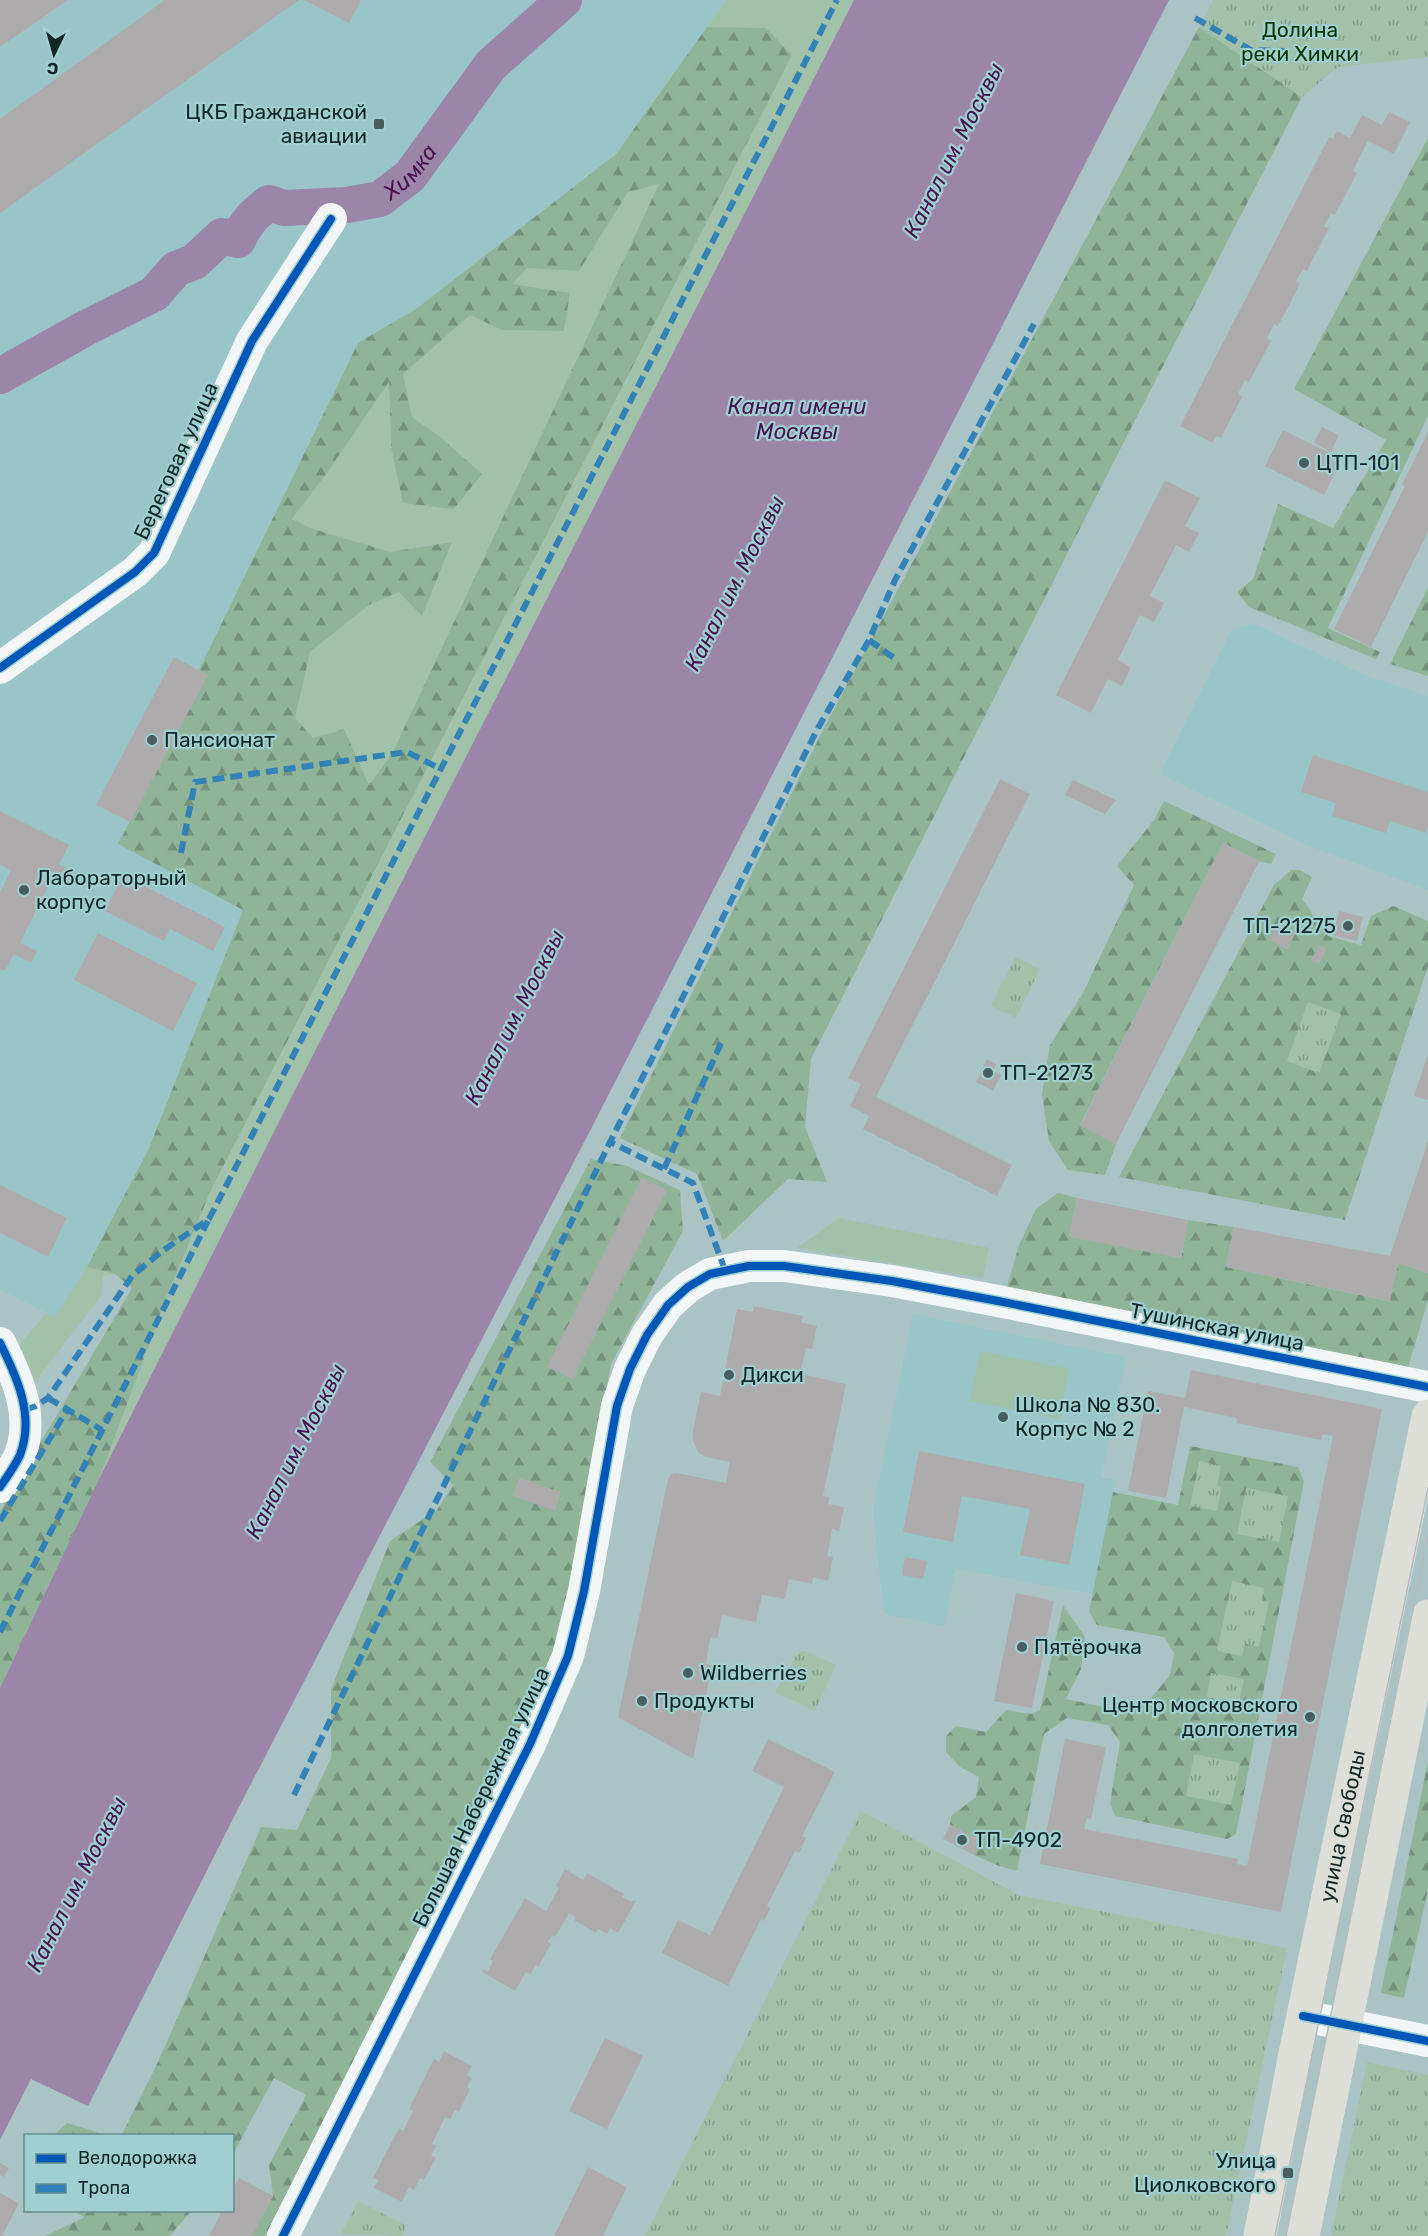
<svg xmlns="http://www.w3.org/2000/svg" width="1428" height="2236" viewBox="0 0 1428 2236" font-family="Rubik,sans-serif">
  <style>
    .built { fill: #99c5c8 }
    .green { fill: #a1c1a9 }
    .forest { fill: url(#forest-firs); fill-rule: evenodd }
    .park { fill: url(#park-tufts) }
    .water { fill: #9b85a9 }
    .lines { fill: none; stroke-linecap: round; stroke-linejoin: round }
    .river { stroke: #9b85a9; stroke-width: 36 }
    .building { fill: #aeabac }
    .minor { stroke: #f2f6f6; stroke-width: 32 }
    .major { stroke: #ddded8; stroke-width: 33 }
    .tram { stroke: #b5bcbd; stroke-width: 1.5 }
    .quiet { stroke: #3282b7; stroke-width: 6; stroke-dasharray: 12 6; stroke-linecap: butt }
    .cycleway-casing { stroke: #9fcfd1; stroke-width: 11 }
    .cycleway { stroke: #0057b8; stroke-width: 8 }
    .poi-dot { fill: #485d5f; stroke: #9fcfd1; stroke-width: 2 }
    .labels { text-anchor: middle; stroke-width: 4.5; stroke-linejoin: round; paint-order: stroke }
    .park-label { font-size: 21px; fill: #0a3700; stroke: #9fcfd1 }
    .poi-label { font-size: 21px; fill: #132627; stroke: #9fcfd1; text-anchor: start }
    .street-label { font-size: 21px; fill: #132627; stroke: #9fcfd1 }
    .water-label { font-size: 22px; font-style: italic; fill: #461051; stroke: #9fcfd1 }
  </style>
  <defs>
    <pattern id="forest-firs" width="22" height="20" patternUnits="userSpaceOnUse" patternTransform="scale(1.5)"><rect width="22" height="20" fill="#90b498"/><path d="M5 1l3.5 6h-7zM16 11l3.5 6h-7z" fill="#74927c"/></pattern>
    <pattern id="park-tufts" width="24" height="20" patternUnits="userSpaceOnUse" patternTransform="scale(1.5)"><rect width="24" height="20" fill="#a1c1a9"/><path d="M3 7l-1-3M5 7V3M7 7l1-3M15 17l-1-3M17 17v-4M19 17l1-3" fill="none" stroke="#829d8a"/></pattern>
  </defs>
  <rect width="100%" height="100%" fill="#aac4c6"/>
  <!-- built -->
  <g class="built">
    <path d="M 0,0 L 726,0 L 616,153 L 416,309 L 358,343 L 199,670 L 208,675 L 118,844 L 243,909 L 149,1148 L 87,1267 L 55,1317 L 0,1290 Z"/>
    <path d="M 1254,624 L 1367,676 L 1428,696 L 1428,890 L 1307,845 L 1160,774 L 1231,630 Z"/>
    <path d="M 913,1314 L 1126,1357 L 1101,1477 L 1116,1480 L 1093,1594 L 956,1569 L 944,1626 L 884,1614 L 873,1511 Z"/>
  </g>
  <!-- green -->
  <g class="green">
    <path d="M 726,0 L 854,0 L 293,1094 L 100,1477 L 167,1296 L 210,1192 L 766,28 L 707,27 Z"/>
    <path d="M 659,184 L 392,754 L 369,786 L 344,729 L 313,738 L 295,718 L 310,652 L 369,605 L 399,591 L 421,615 L 451,542 L 390,552 L 310,528 L 292,520 L 327,473 L 389,381 L 391,447 L 439,436 L 412,417 L 403,374 L 470,315 L 503,330 L 511,284 L 527,268 L 579,271 L 628,192 Z"/>
    <path d="M 839,1218 L 989,1248 L 983,1278 L 797,1248 Z"/>
    <path d="M 87,1267 L 115,1274 L 103,1276 L 101,1296 L 30,1388 L 19,1346 L 46,1313 L 55,1317 Z"/>
    <path d="M 980,1351 L 1069,1369 L 1059,1419 L 970,1401 Z"/>
  </g>
  <!-- forest -->
  <g class="forest">
    <path d="M 707,27 L 766,28 L 792,55 L 210,1192 L 167,1296 L 100,1477 L 0,1688 L 0,1511 L 132,1288 L 115,1274 L 87,1267 L 149,1148 L 243,910 L 118,844 L 207,675 L 199,670 L 358,343 L 416,309 L 616,154 ZM 659,184 L 392,754 L 369,785 L 344,729 L 313,738 L 295,718 L 310,652 L 369,605 L 399,592 L 422,616 L 452,542 L 390,552 L 310,528 L 292,519 L 327,473 L 389,382 L 391,447 L 403,503 L 454,509 L 482,474 L 439,436 L 412,417 L 403,374 L 470,315 L 502,330 L 564,331 L 570,293 L 512,284 L 527,268 L 579,271 L 628,192 Z"/>
    <path d="M 1199,27 L 1302,97 L 1130,430 L 811,1059 L 805,1127 L 827,1182 L 788,1179 L 723,1241 L 697,1174 L 620,1138 L 827,722 Z"/>
    <path d="M 1428,138 L 1428,416 L 1328,628 L 1380,652 L 1376,659 L 1249,607 L 1237,592 L 1253,579 L 1278,504 L 1333,528 L 1386,440 L 1294,389 Z"/>
    <path d="M 1428,588 L 1428,676 L 1390,664 Z"/>
    <path d="M 1164,801 L 1276,854 L 1271,864 L 1259,861 L 1223,843 L 1080,1125 L 1116,1144 L 1105,1175 L 1068,1170 L 1049,1141 L 1042,1094 L 1050,1045 L 1083,993 L 1134,885 L 1117,866 L 1154,820 Z"/>
    <path d="M 1291,870 L 1300,870 L 1312,877 L 1302,899 L 1328,936 L 1361,945 L 1371,916 L 1393,906 L 1428,921 L 1428,966 L 1345,1220 L 1119,1177 L 1274,885 Z"/>
    <path d="M 591,1159 L 627,1166 L 680,1190 L 683,1231 L 611,1364 L 564,1623 L 521,1738 L 265,2236 L 251,2236 L 273,2196 L 269,2165 L 306,2095 L 274,2078 L 233,2154 L 232,2136 L 121,2136 L 158,2062 L 261,1827 L 297,1830 L 331,1758 L 331,1689 L 390,1541 L 437,1510 L 453,1485 L 430,1462 Z"/>
    <path d="M 1058,1193 L 1077,1198 L 1069,1236 L 1181,1258 L 1188,1220 L 1234,1227 L 1226,1267 L 1389,1301 L 1398,1263 L 1428,1273 L 1428,1300 L 1407,1371 L 1006,1290 L 1019,1245 L 1036,1209 Z"/>
    <path d="M 1190,1446 L 1298,1467 L 1304,1481 L 1236,1834 L 1227,1839 L 1115,1816 L 1110,1803 L 1120,1742 L 1108,1725 L 1067,1718 L 1044,1734 L 1017,1871 L 999,1866 L 974,1855 L 981,1841 L 950,1825 L 951,1816 L 976,1797 L 979,1777 L 960,1767 L 946,1752 L 946,1736 L 956,1726 L 986,1732 L 1006,1710 L 1030,1714 L 1040,1710 L 1063,1605 L 1085,1637 L 1081,1669 L 1066,1699 L 1124,1711 L 1152,1697 L 1170,1675 L 1174,1653 L 1164,1637 L 1097,1625 L 1089,1612 L 1113,1492 L 1178,1505 Z"/>
    <path d="M 1428,1761 L 1428,1890 L 1404,1998 L 1381,1993 Z"/>
    <path d="M 67,2123 L 106,2135 L 54,2135 Z"/>
    <path d="M 73,2211 L 191,2211 L 170,2236 L 45,2236 L 85,2217 Z"/>
  </g>
  <!-- park -->
  <g class="park">
    <path d="M 1213,0 L 1428,0 L 1428,57 L 1338,67 L 1302,97 L 1199,27 Z"/>
    <path d="M 1015,957 L 1040,969 L 1016,1018 L 991,1006 Z"/>
    <path d="M 1308,1002 L 1341,1014 L 1319,1073 L 1287,1061 Z"/>
    <path d="M 1199,1461 L 1221,1466 L 1217,1486 L 1222,1488 L 1217,1511 L 1190,1506 Z"/>
    <path d="M 1246,1488 L 1288,1496 L 1279,1542 L 1237,1534 Z"/>
    <path d="M 1232,1581 L 1264,1588 L 1262,1601 L 1269,1602 L 1259,1647 L 1245,1644 L 1242,1656 L 1217,1651 Z"/>
    <path d="M 805,1651 L 836,1665 L 815,1711 L 775,1692 L 798,1652 Z"/>
    <path d="M 1211,1673 L 1244,1679 L 1239,1703 L 1207,1697 Z"/>
    <path d="M 1194,1754 L 1240,1763 L 1231,1805 L 1186,1796 Z"/>
    <path d="M 861,1811 L 1019,1895 L 1287,1948 L 1226,2236 L 645,2236 Z"/>
    <path d="M 1367,2062 L 1428,2075 L 1428,2236 L 1331,2236 Z"/>
    <path d="M 358,2201 L 407,2226 L 402,2236 L 341,2234 Z"/>
  </g>
  <!-- water -->
  <path class="water" d="M 854,0 L 1169,0 L 593,1125 L 240,1805 L 88,2106 L 31,2079 L 0,2140 L 0,1688 L 100,1477 L 293,1094 Z"/>
  <g class="lines">
    <!-- river -->
    <path class="river" id="s1" d="M 0,376 L 84,329 L 154,294 L 176,269 L 194,262 L 222,236 L 238,240 C 246,222 254,214 269,203 L 284,208 L 347,205 L 380,199 L 410,176 L 491,65 L 564,0"/>
  </g>
  <!-- building -->
  <g class="building">
    <path d="M 0,0 L 68,0 L 0,47 Z"/>
    <path d="M 165,0 L 299,0 L 0,213 L 0,119 Z"/>
    <path d="M 304,0 L 361,0 L 349,23 Z"/>
    <path d="M 1389,112 L 1410,122 L 1394,154 L 1368,141 L 1353,171 L 1357,173 L 1335,215 L 1331,213 L 1324,226 L 1329,228 L 1307,271 L 1303,269 L 1296,281 L 1300,284 L 1278,326 L 1274,324 L 1267,338 L 1271,341 L 1249,382 L 1245,380 L 1238,394 L 1242,397 L 1221,438 L 1216,436 L 1213,443 L 1180,426 L 1329,137 L 1333,139 L 1337,131 L 1350,138 L 1362,115 L 1382,125 Z"/>
    <path d="M 1322,427 L 1339,435 L 1331,452 L 1314,443 Z"/>
    <path d="M 1283,430 L 1342,459 L 1324,495 L 1265,466 Z"/>
    <path d="M 1428,432 L 1428,532 L 1371,647 L 1334,629 L 1405,486 L 1402,485 Z"/>
    <path d="M 1165,480 L 1200,498 L 1185,526 L 1199,533 L 1189,552 L 1176,545 L 1150,596 L 1164,603 L 1154,622 L 1140,615 L 1118,660 L 1131,667 L 1127,676 L 1122,686 L 1108,679 L 1091,713 L 1056,695 Z"/>
    <path d="M 174,657 L 208,675 L 130,822 L 96,805 Z"/>
    <path d="M 1313,755 L 1428,792 L 1428,826 L 1426,833 L 1390,821 L 1386,833 L 1332,816 L 1336,803 L 1301,792 Z"/>
    <path d="M 1000,779 L 1030,794 L 876,1097 L 1012,1165 L 997,1196 L 863,1129 L 869,1116 L 850,1106 L 861,1084 L 848,1078 Z"/>
    <path d="M 1073,780 L 1116,800 L 1105,814 L 1065,795 Z"/>
    <path d="M 0,811 L 69,845 L 59,864 L 77,873 L 71,886 L 53,877 L 20,943 L 37,951 L 31,963 L 14,954 L 5,971 L 0,969 L 0,893 L 11,870 L 0,865 Z"/>
    <path d="M 1223,843 L 1259,861 L 1116,1144 L 1080,1126 Z"/>
    <path d="M 123,875 L 225,927 L 213,951 L 170,929 L 164,941 L 105,911 Z"/>
    <path d="M 1339,911 L 1363,917 L 1357,941 L 1333,935 Z"/>
    <path d="M 1279,923 L 1296,932 L 1287,950 L 1269,940 Z"/>
    <path d="M 98,933 L 197,983 L 173,1031 L 74,980 Z"/>
    <path d="M 1319,945 L 1327,949 L 1319,964 L 1311,960 Z"/>
    <path d="M 1428,1055 L 1428,1100 L 1414,1096 Z"/>
    <path d="M 987,1059 L 996,1064 L 993,1071 L 1001,1075 L 993,1091 L 976,1082 Z"/>
    <path d="M 1428,1141 L 1428,1273 L 1398,1263 L 1390,1301 L 1226,1267 L 1234,1227 L 1390,1256 Z"/>
    <path d="M 642,1177 L 667,1190 L 573,1379 L 547,1367 Z"/>
    <path d="M 0,1185 L 67,1218 L 48,1257 L 0,1233 Z"/>
    <path d="M 1077,1198 L 1188,1220 L 1181,1258 L 1069,1237 Z"/>
    <path d="M 754,1306 L 803,1316 L 801,1322 L 817,1326 L 812,1349 L 806,1348 L 800,1374 L 846,1384 L 823,1496 L 830,1497 L 828,1504 L 844,1507 L 839,1531 L 832,1529 L 830,1542 L 827,1556 L 833,1557 L 828,1581 L 813,1577 L 812,1584 L 789,1579 L 785,1599 L 762,1595 L 756,1622 L 722,1615 L 717,1639 L 711,1637 L 708,1650 L 706,1664 L 712,1665 L 693,1759 L 618,1717 L 668,1479 L 671,1474 L 677,1473 L 726,1483 L 730,1462 L 705,1457 L 698,1452 L 693,1441 L 693,1431 L 701,1392 L 720,1396 L 737,1309 L 753,1312 Z"/>
    <path d="M 1191,1370 L 1382,1409 L 1281,1912 L 1040,1864 L 1065,1739 L 1106,1747 L 1091,1819 L 1087,1818 L 1084,1829 L 1238,1859 L 1237,1864 L 1247,1866 L 1333,1436 L 1322,1434 L 1321,1440 L 1236,1423 L 1237,1418 L 1184,1407 L 1166,1498 L 1128,1491 L 1148,1391 L 1185,1398 Z"/>
    <path d="M 919,1451 L 1085,1484 L 1069,1565 L 1020,1555 L 1030,1509 L 962,1496 L 953,1542 L 903,1532 Z"/>
    <path d="M 519,1478 L 561,1492 L 555,1511 L 513,1496 Z"/>
    <path d="M 905,1557 L 927,1561 L 923,1579 L 902,1575 Z"/>
    <path d="M 1016,1593 L 1054,1601 L 1032,1708 L 994,1701 Z"/>
    <path d="M 768,1739 L 835,1772 L 802,1836 L 806,1838 L 799,1853 L 795,1851 L 767,1906 L 771,1908 L 764,1921 L 761,1919 L 728,1986 L 662,1953 L 678,1920 L 710,1935 L 784,1787 L 752,1771 Z"/>
    <path d="M 950,1825 L 982,1841 L 974,1855 L 943,1839 Z"/>
    <path d="M 565,1869 L 583,1880 L 587,1873 L 624,1894 L 622,1897 L 632,1902 L 633,1900 L 636,1901 L 618,1933 L 610,1928 L 607,1934 L 598,1929 L 596,1933 L 574,1920 L 576,1917 L 569,1913 L 555,1937 L 552,1935 L 548,1942 L 551,1944 L 538,1967 L 536,1965 L 530,1974 L 526,1972 L 515,1991 L 482,1972 L 484,1969 L 488,1971 L 493,1961 L 490,1959 L 525,1898 L 546,1911 L 559,1888 L 556,1886 Z"/>
    <path d="M 605,2038 L 643,2056 L 607,2129 L 569,2111 Z"/>
    <path d="M 444,2051 L 472,2066 L 467,2075 L 472,2078 L 467,2087 L 470,2089 L 459,2112 L 455,2110 L 450,2119 L 445,2117 L 432,2144 L 436,2146 L 431,2155 L 436,2158 L 424,2180 L 420,2178 L 414,2190 L 409,2187 L 402,2202 L 374,2188 L 378,2180 L 373,2178 L 399,2128 L 403,2131 L 413,2111 L 409,2109 L 434,2059 L 439,2062 Z"/>
    <path d="M 0,2163 L 9,2168 L 4,2177 L 0,2175 Z"/>
    <path d="M 588,2167 L 627,2187 L 603,2236 L 554,2236 Z"/>
    <path d="M 239,2178 L 273,2196 L 252,2236 L 209,2236 L 222,2211 L 232,2211 L 232,2191 Z"/>
    <path d="M 0,2193 L 19,2203 L 2,2236 L 0,2236 Z"/>
  </g>
  <g class="lines">
    <!-- minor -->
    <g class="minor">
      <path d="M 0,668 L 135,572 L 154,553 L 252,341 L 331,219"/>
      <path d="M 0,1343 C 17,1377 35,1416 20,1455 C 15,1466 7,1477 0,1487"/>
      <path d="M 1303,2016 L 1428,2041"/>
      <path d="M 283,2236 L 530,1744 L 568,1656 L 584,1591 L 617,1406 L 630,1369 L 647,1335 L 668,1305 L 688,1287 L 710,1274 L 749,1266 L 784,1266 L 892,1281 L 998,1301 L 1428,1387"/>
    </g>
    <!-- major -->
    <g class="major">
      <path id="s2" d="M 1260,2236 L 1295,2054 L 1428,1416"/>
      <path d="M 1303,2236 L 1428,1616"/>
    </g>
    <!-- tram -->
    <g class="tram">
      <path d="M 1275,2236 L 1428,1488"/>
      <path d="M 1286,2236 L 1428,1536"/>
    </g>
    <!-- quiet -->
    <g class="quiet">
      <path d="M 1195,18 L 1251,50 L 1285,51"/>
      <path d="M 869,640 L 894,658"/>
      <path d="M 181,853 L 195,782 L 407,752 L 441,769"/>
      <path d="M 664,1169 L 723,1039"/>
      <path d="M 725,1270 L 693,1183 L 610,1142 L 818,728 L 869,640 L 895,580 L 1034,324"/>
      <path d="M 48,1398 L 102,1430"/>
      <path d="M 25,1410 L 36,1406 L 48,1398 L 132,1276 L 161,1252 L 209,1219 L 837,0"/>
      <path d="M 0,1521 L 67,1410"/>
      <path d="M 0,1632 L 208,1221"/>
      <path d="M 294,1795 L 610,1142"/>
    </g>
    <defs>
      <g id="cycleway">
        <path d="M 0,668 L 135,572 L 154,553 L 252,341 L 331,219"/>
        <path d="M 0,1343 C 17,1377 35,1416 20,1455 C 15,1466 7,1477 0,1487"/>
        <path d="M 1303,2016 L 1428,2041"/>
        <path d="M 283,2236 L 530,1744 L 568,1656 L 584,1591 L 617,1406 L 630,1369 L 647,1335 L 668,1305 L 688,1287 L 710,1274 L 749,1266 L 784,1266 L 892,1281 L 998,1301 L 1428,1387"/>
      </g>
    </defs>
    <!-- cycleway casing -->
    <use href="#cycleway" class="cycleway-casing"/>
    <!-- cycleway -->
    <use href="#cycleway" class="cycleway"/>
  </g>
  <!-- markers -->
  <g class="poi-dot">
    <rect x="373" y="118" width="12" height="12" rx="3"/>
    <circle cx="1304" cy="463" r="6"/>
    <circle cx="152" cy="740" r="6"/>
    <circle cx="24" cy="890" r="6"/>
    <circle cx="1348" cy="926" r="6"/>
    <circle cx="988" cy="1073" r="6"/>
    <circle cx="729" cy="1375" r="6"/>
    <circle cx="1003" cy="1417" r="6"/>
    <circle cx="1022" cy="1647" r="6"/>
    <circle cx="688" cy="1673" r="6"/>
    <circle cx="642" cy="1701" r="6"/>
    <circle cx="1310" cy="1717" r="6"/>
    <circle cx="962" cy="1840" r="6"/>
    <rect x="1282" y="2167" width="12" height="12" rx="3"/>
  </g>
  <g class="labels">
    <!-- park labels -->
    <g class="park-label">
      <text x="1300" y="37">Долина<tspan x="1300" dy="24">реки Химки</tspan></text>
    </g>
    <!-- poi labels -->
    <g class="poi-label">
      <text x="367" y="119" text-anchor="end">ЦКБ Гражданской<tspan x="367" dy="24">авиации</tspan></text>
      <text x="1316" y="470">ЦТП-101</text>
      <text x="164" y="747">Пансионат</text>
      <text x="36" y="885">Лабораторный<tspan x="36" dy="24">корпус</tspan></text>
      <text x="1336" y="933" text-anchor="end">ТП-21275</text>
      <text x="1000" y="1080">ТП-21273</text>
      <text x="741" y="1382">Дикси</text>
      <text x="1015" y="1412">Школа № 830.<tspan x="1015" dy="24">Корпус № 2</tspan></text>
      <text x="1034" y="1654">Пятёрочка</text>
      <text x="700" y="1680">Wildberries</text>
      <text x="654" y="1708">Продукты</text>
      <text x="1298" y="1712" text-anchor="end">Центр московского<tspan x="1298" dy="24">долголетия</tspan></text>
      <text x="974" y="1847">ТП-4902</text>
      <text x="1276" y="2168" text-anchor="end">Улица<tspan x="1276" dy="24">Циолковского</tspan></text>
    </g>
    <!-- street labels -->
    <g class="street-label">
      <text transform="translate(176 461) rotate(-65)" y="7">Береговая улица</text>
      <text transform="translate(1217 1327) rotate(11)" y="7">Тушинская улица</text>
      <text transform="translate(481 1797) rotate(-64)" y="7">Большая Набережная улица</text>
      <text dy="7" stroke="none"><textPath href="#s2" startOffset="418">улица Свободы</textPath></text>
    </g>
    <!-- water labels -->
    <g class="water-label">
      <text transform="translate(953 150) rotate(-63)" y="8">Канал им. Москвы</text>
      <text dy="8" stroke="none"><textPath href="#s1" startOffset="484">Химка</textPath></text>
      <text x="797" y="414">Канал имени<tspan x="797" dy="25">Москвы</tspan></text>
      <text transform="translate(734 583) rotate(-63)" y="8">Канал им. Москвы</text>
      <text transform="translate(514 1017) rotate(-63)" y="8">Канал им. Москвы</text>
      <text transform="translate(295 1451) rotate(-63)" y="8">Канал им. Москвы</text>
      <text transform="translate(76 1884) rotate(-63)" y="8">Канал им. Москвы</text>
    </g>
  </g>
  <!-- legend -->
  <rect x="24" y="2134" width="210" height="78" fill="#9fcfd1" stroke="#678b8d" stroke-width="1.5"/>
  <rect x="36" y="2154" width="30" height="9" fill="#0057b8" stroke="#678b8d" stroke-width="1.5"/>
  <text x="78" y="2164" font-size="18" fill="#132627">Велодорожка</text>
  <rect x="36" y="2184" width="30" height="9" fill="#3282b7" stroke="#678b8d" stroke-width="1.5"/>
  <text x="78" y="2194" font-size="18" fill="#132627">Тропа</text>
  <!-- north arrow -->
  <g transform="translate(54 54) rotate(185)" stroke="#9fcfd1" stroke-width="4.5" paint-order="stroke">
  <path d="M0-4.5L10 22L0 15L-10 22Z" fill="#132627"/>
  <text y="-9" font-size="16" font-weight="bold" text-anchor="middle" fill="#132627">С</text>
  </g>
</svg>
